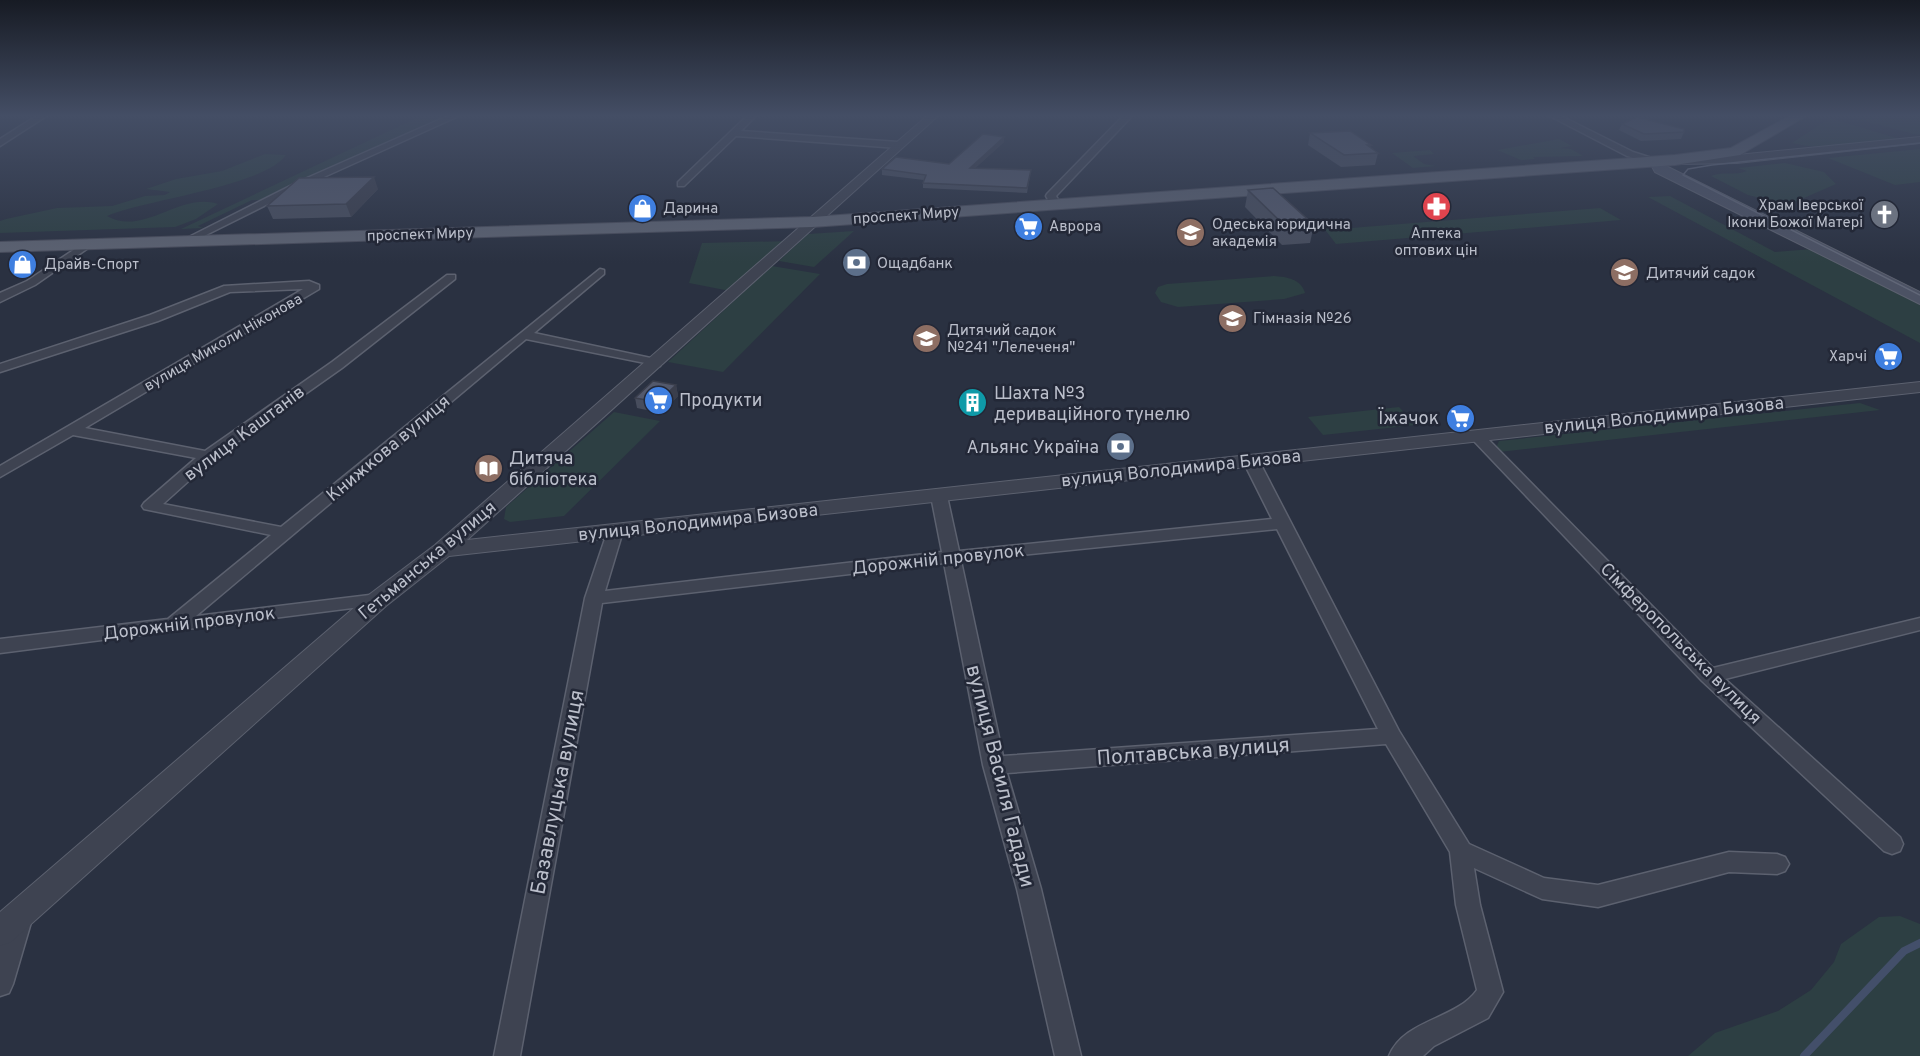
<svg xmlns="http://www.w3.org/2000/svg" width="1920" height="1056" viewBox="0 0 1920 1056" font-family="Overpass,sans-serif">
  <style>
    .green { fill: #2d3f43 }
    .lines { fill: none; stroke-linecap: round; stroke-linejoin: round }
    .stream { stroke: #434f6a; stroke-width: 8 }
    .minor-casing { stroke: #5c616f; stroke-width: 3 }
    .tertiary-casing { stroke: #5c616f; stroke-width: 2 }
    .secondary-casing { stroke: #5c616f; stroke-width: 2 }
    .primary-casing { stroke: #484c5b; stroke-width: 2 }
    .minor { fill: #3e4351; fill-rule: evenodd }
    .tertiary { fill: #3e4351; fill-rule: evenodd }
    .secondary { fill: #4c5264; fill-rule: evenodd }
    .primary { fill: #5c6271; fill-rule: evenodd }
    .tram { stroke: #616778; stroke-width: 1.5 }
    .wall { fill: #474d5d }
    .shaded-wall { fill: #3a3e4c }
    .building { fill: #53596c; stroke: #3a3e4c; stroke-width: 1.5 }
    .labels { text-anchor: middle; stroke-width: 5; stroke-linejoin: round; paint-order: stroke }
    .far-poi-label { font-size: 15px; fill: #bbbfcb; stroke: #232837; text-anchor: start }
    .far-street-label { font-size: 15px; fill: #bbbfcb; stroke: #232837 }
    .poi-label { font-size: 18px; fill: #bbbfcb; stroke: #232837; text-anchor: start }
    .street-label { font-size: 18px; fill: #bbbfcb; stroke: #232837 }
    .near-street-label { font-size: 21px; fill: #bbbfcb; stroke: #232837 }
  </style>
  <rect width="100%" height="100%" fill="#2a3141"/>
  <!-- green -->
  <g class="green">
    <path d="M 423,115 L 451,115 L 261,200 L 252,200 L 198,226 L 203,228 L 181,229 Z"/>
    <path d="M 1841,115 L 1920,115 L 1920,134 L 1918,135 Z"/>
    <path d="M 1830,118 L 1899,139 C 1864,143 1825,152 1792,143 Z"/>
    <path d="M 1559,139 L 1572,146 L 1560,148 L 1571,149 L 1583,156 L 1533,157 L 1535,159 L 1521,160 L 1497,150 Z"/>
    <path d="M 1920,149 L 1920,182 L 1895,185 L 1828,158 Z"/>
    <path d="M 1430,150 L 1434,154 L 1413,156 L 1424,164 L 1436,166 L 1413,168 L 1392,153 Z"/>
    <path d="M 265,154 L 286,155 C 265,186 143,200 107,216 C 143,237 181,191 218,204 L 196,219 L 175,227 L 0,233 L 0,221 L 6,219 L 57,208 L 112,206 L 145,196 L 165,195 L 170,192 L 146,189 L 176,179 L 222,171 Z"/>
    <path d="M 1785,163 L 1824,172 L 1836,184 L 1788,205 L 1748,195 L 1711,176 C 1724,171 1734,176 1747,171 L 1738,168 Z"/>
    <path d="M 1670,196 L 1775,252 L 1812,249 L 1920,305 L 1920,343 L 1648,197 Z"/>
    <path d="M 1600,208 L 1621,220 L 1336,244 L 1323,227 L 1342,225 L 1351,228 Z"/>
    <path d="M 854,231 L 814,267 L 779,261 L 808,234 Z"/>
    <path d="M 791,241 L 735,292 L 689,283 L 702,243 Z"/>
    <path d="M 772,266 L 820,274 L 723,372 L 668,362 Z"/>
    <path d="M 1274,276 C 1287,277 1301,279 1305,293 L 1284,299 L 1178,307 L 1161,302 L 1155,293 L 1158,287 L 1167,284 Z"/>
    <path d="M 1860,403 L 1880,410 L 1499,452 L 1496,448 L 1499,441 Z"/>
    <path d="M 1399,407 L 1416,425 L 1323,435 L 1308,417 Z"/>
    <path d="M 614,412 L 660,421 L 564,516 L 510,522 L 504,519 L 506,507 Z"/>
    <path d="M 1900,916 L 1920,924 L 1920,1056 L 1688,1056 L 1715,1033 L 1778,1011 L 1811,990 L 1834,962 L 1841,944 L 1879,917 Z"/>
  </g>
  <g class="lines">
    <!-- stream -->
    <path class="stream" d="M 1804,1056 L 1904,951 L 1920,943"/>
    <defs>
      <g id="minor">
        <path d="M 38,115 L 48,115 L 0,146 L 0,139 Z"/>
        <path d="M 450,115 L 461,115 L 304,186 L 190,243 L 181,241 L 298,182 Z"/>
        <path d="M 748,115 L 757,115 L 741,131 L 898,142 L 902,145 L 898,148 L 736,136 L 684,186 L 678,186 L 678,182 Z"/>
        <path d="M 1124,115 L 1133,115 L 1056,196 L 1061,205 L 1060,207 L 1052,207 L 1046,196 L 1047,194 Z"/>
        <path d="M 1548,115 L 1559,115 L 1633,152 L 1661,161 L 1656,164 L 1627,156 Z"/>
        <path d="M 87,241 L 92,244 L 91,246 L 35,285 L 0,302 L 0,293 L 27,281 Z"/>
        <path d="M 600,269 L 604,270 L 604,274 L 534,333 L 660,360 L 660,366 L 526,339 L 196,616 L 378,594 L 384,596 L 387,600 L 384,604 L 0,653 L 0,639 L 168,619 L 271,535 L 144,509 L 142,506 L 144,503 L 196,458 L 73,435 L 0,477 L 0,466 L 303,289 L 230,292 L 158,321 L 0,372 L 0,364 L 150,315 L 224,286 L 309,281 L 319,285 L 319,289 L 85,428 L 205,451 L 332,362 L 447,275 L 455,275 L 455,279 L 342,368 L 213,459 L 163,504 L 281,527 Z"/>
        <path d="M 1477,432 L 1482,433 L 1713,668 L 1920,618 L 1920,630 L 1725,679 L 1900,837 L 1903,844 L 1900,851 L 1892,854 L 1884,851 L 1702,681 L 1472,439 L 1470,436 Z"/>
        <path d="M 1251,456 L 1259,461 L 1399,731 L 1469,844 L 1544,878 L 1598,885 L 1729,852 L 1777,854 L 1785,857 L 1789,864 L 1785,871 L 1777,874 L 1729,872 L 1598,907 L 1542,899 L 1474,868 L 1480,905 L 1503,992 L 1488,1018 L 1434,1046 L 1423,1056 L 1389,1056 C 1404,1019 1456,1020 1477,990 L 1456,905 L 1450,852 L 1386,744 L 1007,773 L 1041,889 L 1081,1056 L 1055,1056 L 1017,889 L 983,765 L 944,563 L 602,603 L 520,1056 L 494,1056 L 585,598 L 609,527 L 621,527 L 623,531 L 605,591 L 942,552 L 931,496 L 939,491 L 947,496 L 959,551 L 1272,519 L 1243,461 ZM 1277,529 L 1378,729 L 1003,756 L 961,561 Z"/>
        <path d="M 20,908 L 29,911 L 32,919 L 13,984 L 9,993 L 0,996 L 0,944 L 11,911 Z"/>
      </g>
      <g id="tertiary">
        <path d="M 928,115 L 939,115 L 467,540 L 1920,382 L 1920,392 L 449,556 L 386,606 L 11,942 L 0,946 L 0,912 L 370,594 L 435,545 Z"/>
        <path d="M 1920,137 L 1920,143 L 1737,163 L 1681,164 L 1675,160 L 1681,156 L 1737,155 Z"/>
      </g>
      <path id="secondary" d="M 1656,157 L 1661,158 L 1666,166 L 1920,292 L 1920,304 L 1655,172 L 1649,161 Z"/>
      <path id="primary" d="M 1791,115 L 1808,115 L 1740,155 L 1675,165 L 812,227 L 0,252 L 0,242 L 812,217 L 1675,155 L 1731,148 Z"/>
    </defs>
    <!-- minor casing -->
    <use href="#minor" class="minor-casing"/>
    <!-- tertiary casing -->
    <use href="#tertiary" class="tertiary-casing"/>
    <!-- secondary casing -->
    <use href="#secondary" class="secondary-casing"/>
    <!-- primary casing -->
    <use href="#primary" class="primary-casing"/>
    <!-- minor -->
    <use href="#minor" class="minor"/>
    <!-- tertiary -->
    <use href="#tertiary" class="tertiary"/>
    <!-- secondary -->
    <use href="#secondary" class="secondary"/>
    <!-- primary -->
    <use href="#primary" class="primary"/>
    <!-- tram -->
    <path class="tram" d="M 1920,143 L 1712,165 L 1688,169 L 1683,175 L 1920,295"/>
  </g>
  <!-- wall -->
  <g class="wall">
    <path d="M 1622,124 L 1684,132 L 1681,139 L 1641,141 L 1619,130 Z"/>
    <path d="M 1310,133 L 1371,145 L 1370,147 L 1378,153 L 1375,165 L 1341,167 L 1308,145 Z"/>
    <path d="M 1004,142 L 975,168 L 1031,170 L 1027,193 L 923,188 L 923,183 L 924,180 L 882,175 L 882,169 L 949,164 Z"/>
    <path d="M 378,189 L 351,217 L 273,219 L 267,206 Z"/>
    <path d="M 1248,190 L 1314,225 L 1310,243 L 1282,245 L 1245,207 Z"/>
    <path d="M 676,385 L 678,396 L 661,413 L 637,408 L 635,398 Z"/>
  </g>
  <!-- shaded-wall -->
  <g class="shaded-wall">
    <path d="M 1004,137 L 1004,142 L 970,173 L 970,168 Z"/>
    <path d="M 374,177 L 378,189 L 351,217 L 346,204 Z"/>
    <path d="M 676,385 L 678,396 L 661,413 L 658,402 Z"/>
  </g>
  <!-- building -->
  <g class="building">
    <path d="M 1637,117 L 1684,129 L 1684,132 L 1644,134 L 1622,124 Z"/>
    <path d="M 1350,131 L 1371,145 L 1367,145 L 1378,153 L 1344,155 L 1310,133 Z"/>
    <path d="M 983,134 L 1004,137 L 970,168 L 1031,170 L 1027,188 L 923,183 L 926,175 L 882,169 L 896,157 L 949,164 Z"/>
    <path d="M 374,177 L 346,204 L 267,206 L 299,178 Z"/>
    <path d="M 1273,188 L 1314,225 L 1286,227 L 1248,190 Z"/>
    <path d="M 653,381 L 676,385 L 658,402 L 635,398 Z"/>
  </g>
  <!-- sky -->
  <linearGradient id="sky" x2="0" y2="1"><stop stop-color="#171b24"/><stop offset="0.44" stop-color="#444e65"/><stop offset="1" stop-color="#444e65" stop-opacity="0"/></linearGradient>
  <rect width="1920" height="263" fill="url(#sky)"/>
  <!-- icons -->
  <defs>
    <symbol id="pharmacy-disc" viewBox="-11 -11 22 22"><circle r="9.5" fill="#e0444e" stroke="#232837"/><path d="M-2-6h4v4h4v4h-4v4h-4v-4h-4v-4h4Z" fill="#fff"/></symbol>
    <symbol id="shop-disc" viewBox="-11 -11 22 22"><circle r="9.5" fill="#3f7fe0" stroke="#232837"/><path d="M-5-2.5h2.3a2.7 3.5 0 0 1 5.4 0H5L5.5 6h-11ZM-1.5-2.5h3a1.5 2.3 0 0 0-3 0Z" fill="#fff"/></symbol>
    <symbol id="church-disc" viewBox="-11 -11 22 22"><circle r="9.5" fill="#6b7280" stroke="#232837"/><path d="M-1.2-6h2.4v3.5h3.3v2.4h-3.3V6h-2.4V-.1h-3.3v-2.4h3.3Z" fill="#fff"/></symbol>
    <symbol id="supermarket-disc" viewBox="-11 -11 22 22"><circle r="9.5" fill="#3f7fe0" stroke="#232837"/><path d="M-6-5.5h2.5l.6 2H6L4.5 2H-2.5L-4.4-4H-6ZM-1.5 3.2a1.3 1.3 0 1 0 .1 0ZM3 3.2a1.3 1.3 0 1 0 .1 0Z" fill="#fff"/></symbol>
    <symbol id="university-disc" viewBox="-11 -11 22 22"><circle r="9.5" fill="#8d6e63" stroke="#232837"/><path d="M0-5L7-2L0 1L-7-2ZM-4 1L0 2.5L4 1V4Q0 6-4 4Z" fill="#fff"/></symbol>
    <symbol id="bank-disc" viewBox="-11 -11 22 22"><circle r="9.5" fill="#5c6f8a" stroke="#232837"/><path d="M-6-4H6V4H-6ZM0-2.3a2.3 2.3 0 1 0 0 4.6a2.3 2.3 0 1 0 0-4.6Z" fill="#fff"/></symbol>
    <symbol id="school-disc" viewBox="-11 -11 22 22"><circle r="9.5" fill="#8d6e63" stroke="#232837"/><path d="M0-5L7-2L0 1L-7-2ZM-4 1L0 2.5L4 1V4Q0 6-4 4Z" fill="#fff"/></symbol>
    <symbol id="building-disc" viewBox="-11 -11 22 22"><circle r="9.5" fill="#0f9aa8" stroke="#232837"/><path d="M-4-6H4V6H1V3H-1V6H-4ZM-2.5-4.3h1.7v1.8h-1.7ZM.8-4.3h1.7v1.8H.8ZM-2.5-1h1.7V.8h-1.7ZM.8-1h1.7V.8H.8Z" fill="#fff"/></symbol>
    <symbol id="library-disc" viewBox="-11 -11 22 22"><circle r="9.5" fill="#8d6e63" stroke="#232837"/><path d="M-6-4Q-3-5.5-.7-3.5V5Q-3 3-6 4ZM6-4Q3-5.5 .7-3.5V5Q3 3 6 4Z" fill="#fff"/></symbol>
  </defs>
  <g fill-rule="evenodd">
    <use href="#pharmacy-disc" x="1420" y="190" width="33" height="33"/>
    <use href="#shop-disc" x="626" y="192" width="33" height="33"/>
    <use href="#church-disc" x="1868" y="198" width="33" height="33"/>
    <use href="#supermarket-disc" x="1012" y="210" width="33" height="33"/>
    <use href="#university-disc" x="1174" y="216" width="33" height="33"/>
    <use href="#bank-disc" x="840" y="246" width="33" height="33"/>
    <use href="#shop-disc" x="6" y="248" width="33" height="33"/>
    <use href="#school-disc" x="1608" y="256" width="33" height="33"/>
    <use href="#school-disc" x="1216" y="302" width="33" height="33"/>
    <use href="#school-disc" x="910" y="322" width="33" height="33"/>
    <use href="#supermarket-disc" x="1872" y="340" width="33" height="33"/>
    <use href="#supermarket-disc" x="642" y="384" width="33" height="33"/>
    <use href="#building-disc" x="956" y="386" width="33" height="33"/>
    <use href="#supermarket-disc" x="1444" y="402" width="33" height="33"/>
    <use href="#bank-disc" x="1104" y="430" width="33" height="33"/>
    <use href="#library-disc" x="472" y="452" width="33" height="33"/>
  </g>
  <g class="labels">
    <!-- far-poi labels -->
    <g class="far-poi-label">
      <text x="1863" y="210" text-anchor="end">Храм Іверської<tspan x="1863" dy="17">Ікони Божої Матері</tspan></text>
      <text x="663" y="213">Дарина</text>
      <text x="1212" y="229">Одеська юридична<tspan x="1212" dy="17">академія</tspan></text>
      <text x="1049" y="231">Аврора</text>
      <text x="1436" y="238" text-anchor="middle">Аптека<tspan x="1436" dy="17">оптових цін</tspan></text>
      <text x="877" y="268">Ощадбанк</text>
      <text x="44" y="269">Драйв-Спорт</text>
      <text x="1646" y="278">Дитячий садок</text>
      <text x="1253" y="323">Гімназія №26</text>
      <text x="947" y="335">Дитячий садок<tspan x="947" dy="17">№241 "Лелеченя"</tspan></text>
      <text x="1867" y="361" text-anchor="end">Харчі</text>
    </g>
    <!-- far-street labels -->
    <g class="far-street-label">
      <text transform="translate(906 215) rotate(-4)" y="5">проспект Миру</text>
      <text transform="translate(420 234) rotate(-2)" y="5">проспект Миру</text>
      <text transform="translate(223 342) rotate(-30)" y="5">вулиця Миколи Ніконова</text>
    </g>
    <!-- poi labels -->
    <g class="poi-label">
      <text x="994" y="399">Шахта №3<tspan x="994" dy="21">дериваційного тунелю</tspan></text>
      <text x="679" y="406">Продукти</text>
      <text x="1439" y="424" text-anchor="end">Їжачок</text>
      <text x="1099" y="453" text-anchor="end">Альянс Україна</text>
      <text x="509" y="464">Дитяча<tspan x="509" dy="21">бібліотека</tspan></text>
    </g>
    <!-- street labels -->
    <g class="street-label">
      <text transform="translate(1664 415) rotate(-6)" y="6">вулиця Володимира Бизова</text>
      <text transform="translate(244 433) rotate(-37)" y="6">вулиця Каштанів</text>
      <text transform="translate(388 448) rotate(-40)" y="6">Книжкова вулиця</text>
      <text transform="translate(1181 468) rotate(-6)" y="6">вулиця Володимира Бизова</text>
      <text transform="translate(698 522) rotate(-6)" y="6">вулиця Володимира Бизова</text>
      <text transform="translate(938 559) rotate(-6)" y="6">Дорожній провулок</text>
      <text transform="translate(427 560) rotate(-40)" y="6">Гетьманська вулиця</text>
      <text transform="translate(189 623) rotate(-7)" y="6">Дорожній провулок</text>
      <text transform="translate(1681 643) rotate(45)" y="6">Сімферопольська вулиця</text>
    </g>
    <!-- near-street labels -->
    <g class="near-street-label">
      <text transform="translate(1193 751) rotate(-4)" y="7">Полтавська вулиця</text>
      <text transform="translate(1001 776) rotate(76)" y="7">вулиця Василя Гадади</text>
      <text transform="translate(557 792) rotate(-79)" y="7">Базавлуцька вулиця</text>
    </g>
  </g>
</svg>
